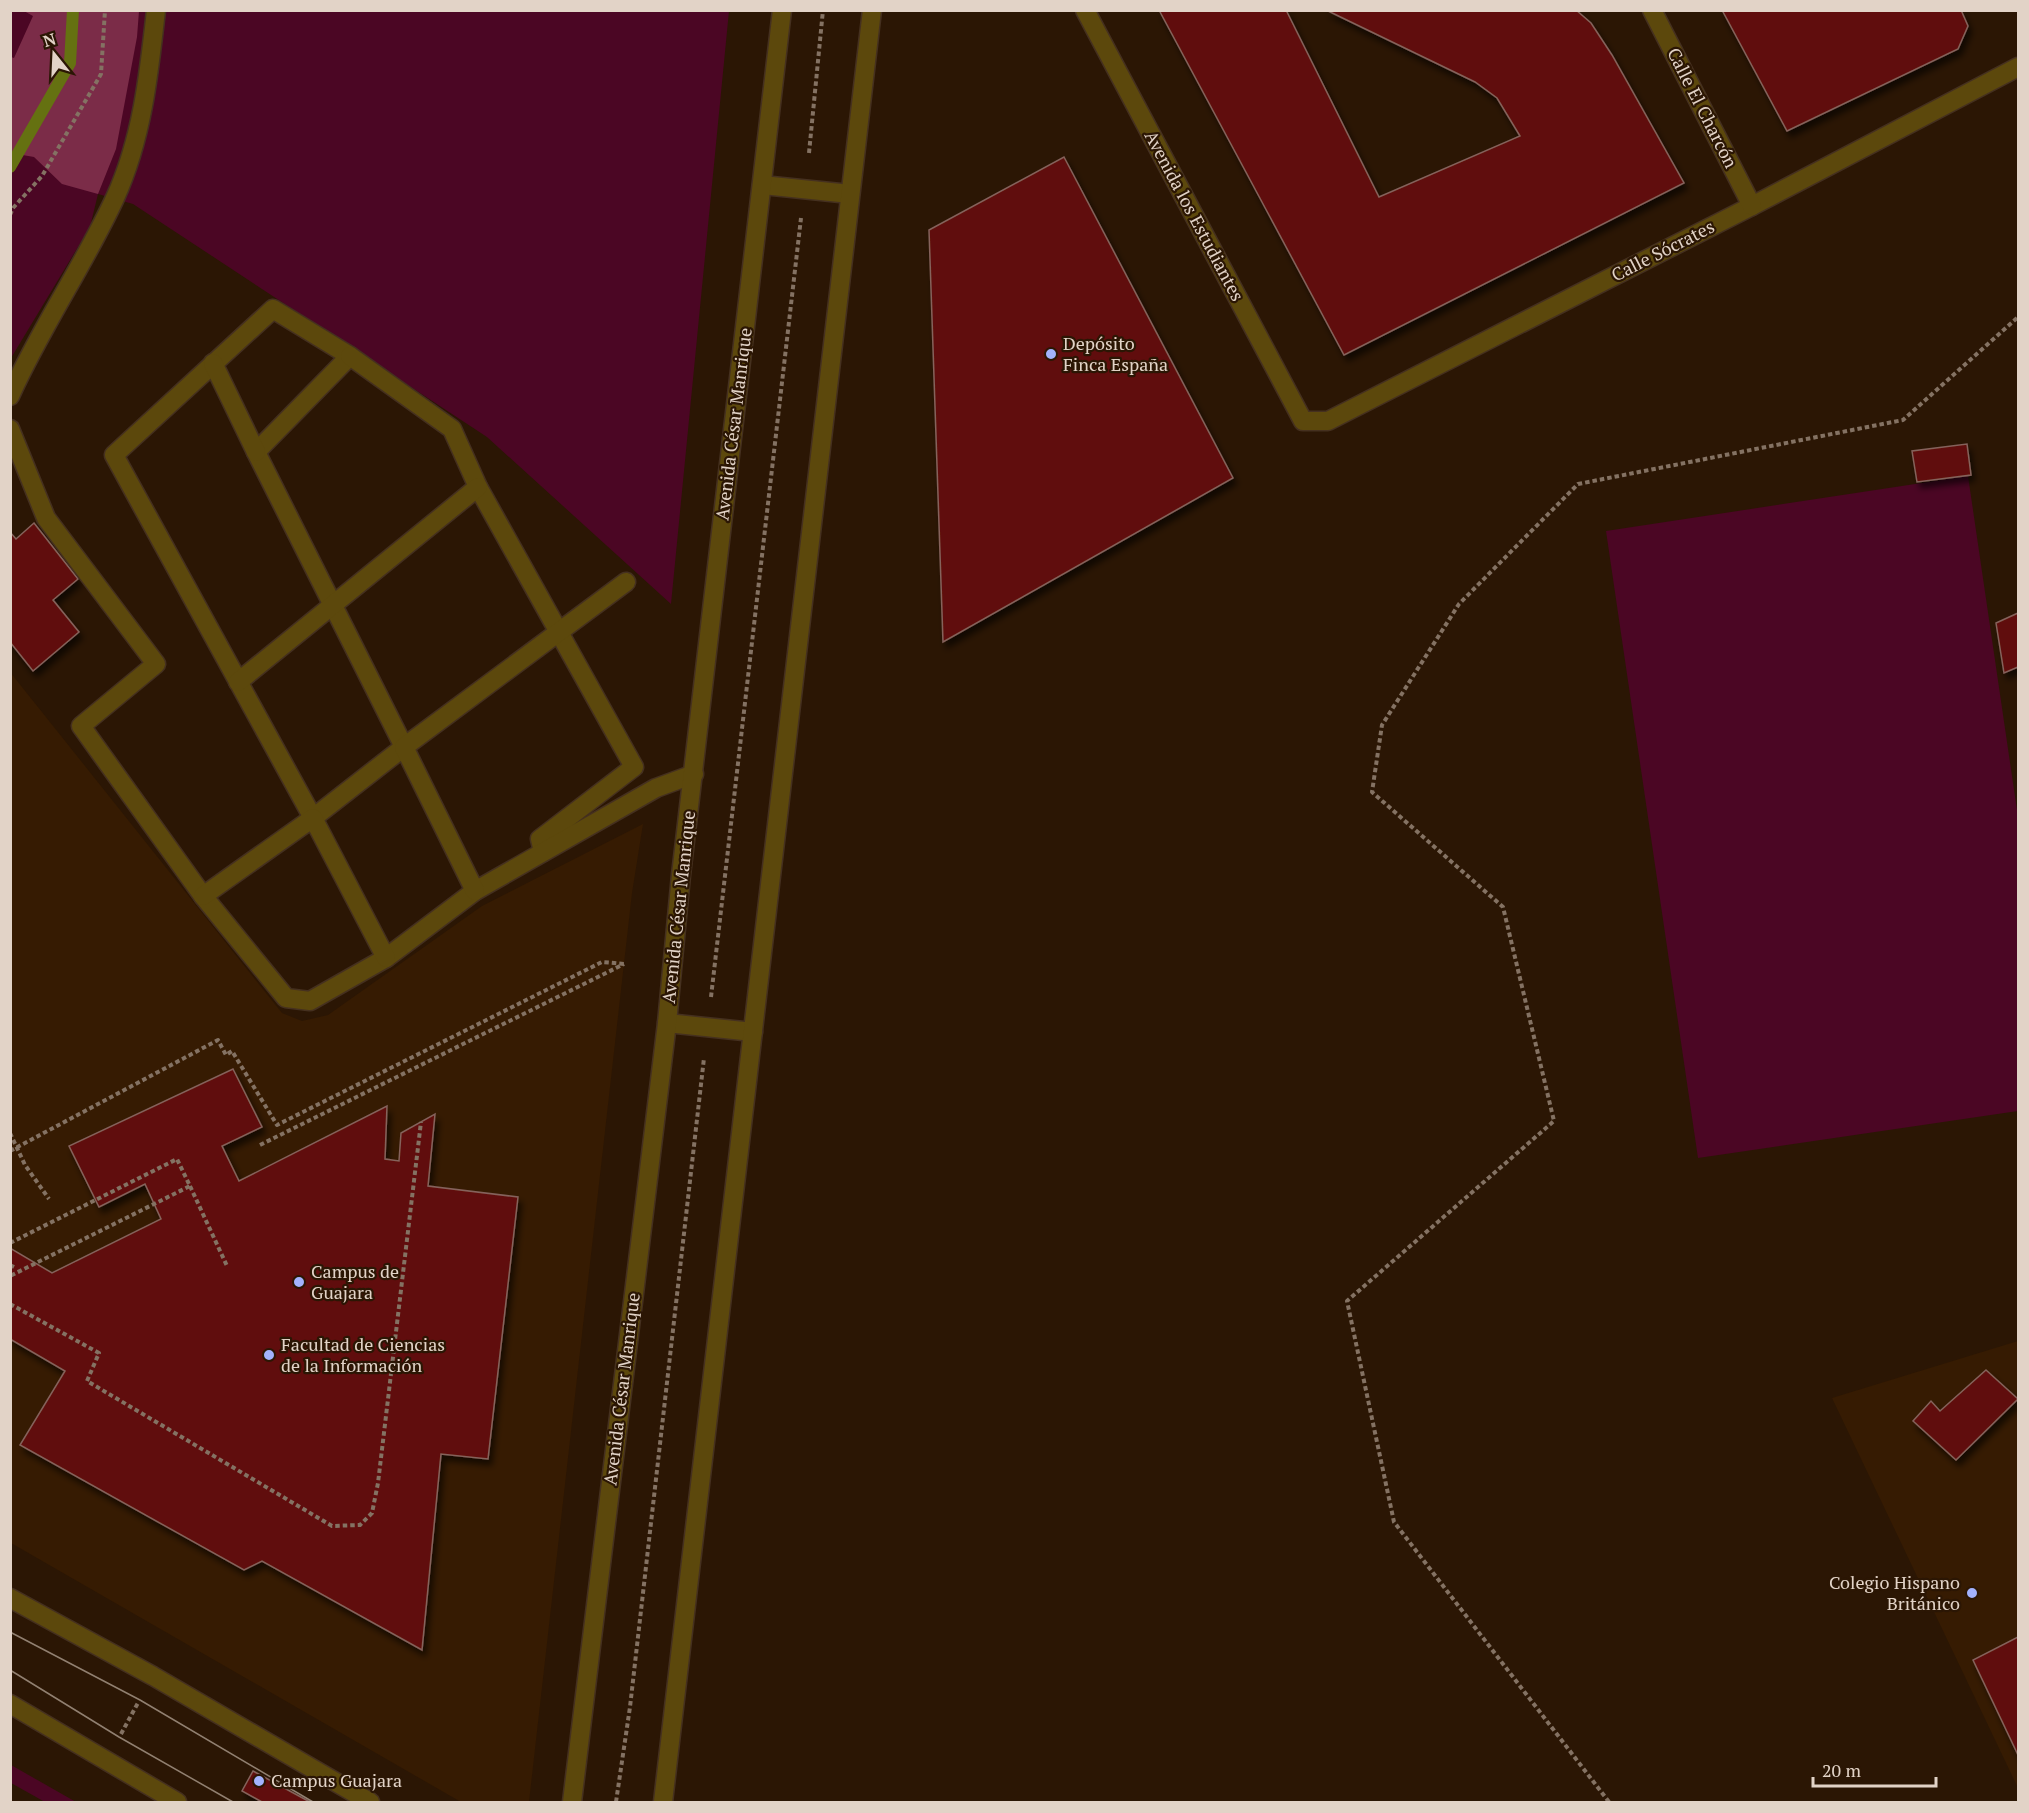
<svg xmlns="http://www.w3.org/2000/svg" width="2029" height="1813" viewBox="0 0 2029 1813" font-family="'PT Serif',serif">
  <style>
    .built { fill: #361b02 }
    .green { fill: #4b0624 }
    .forest { fill: #7b2c48 }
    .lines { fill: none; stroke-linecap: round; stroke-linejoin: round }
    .stream { stroke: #657111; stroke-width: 12 }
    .building { fill: #611109; stroke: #85625c; stroke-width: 1.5; filter: url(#shadow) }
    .minor-casing { stroke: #45301f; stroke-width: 21 }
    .path { stroke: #847263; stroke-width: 4; stroke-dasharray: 4.5 3; stroke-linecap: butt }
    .minor { stroke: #5c480c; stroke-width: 18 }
    .tram { stroke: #918071; stroke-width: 1.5 }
    .poi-dot { fill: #a3b2fd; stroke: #2b1604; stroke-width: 2 }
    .labels { text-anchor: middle; stroke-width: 4.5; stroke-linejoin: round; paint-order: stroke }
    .street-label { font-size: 18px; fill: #e2d3c7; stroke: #2b1604 }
    .poi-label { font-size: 18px; fill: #e2d3c7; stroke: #2b1604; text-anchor: start }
  </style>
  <defs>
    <filter id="shadow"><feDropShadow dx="3.5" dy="6" stdDeviation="3" flood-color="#0009"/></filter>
  </defs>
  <rect width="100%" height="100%" fill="#2b1604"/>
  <!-- built -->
  <g class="built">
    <path d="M 10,672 L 282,1013 L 302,1021 L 328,1015 L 482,906 L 643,824 L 632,893 L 529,1802 L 461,1802 L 11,1543 Z"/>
    <path d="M 2018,1341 L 2018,1788 L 1832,1398 Z"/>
  </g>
  <!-- green -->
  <g class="green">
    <path d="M 11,11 L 729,11 L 671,604 L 487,437 L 133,204 L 98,194 L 90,227 L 11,358 Z"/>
    <path d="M 1968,476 L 2018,817 L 2018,1111 L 1698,1158 L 1606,531 Z"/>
    <path d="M 11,1765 L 76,1802 L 45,1802 L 11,1783 Z"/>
  </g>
  <!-- forest -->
  <path class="forest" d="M 24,11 L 139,11 L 137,37 L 116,149 L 98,194 L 62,184 L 34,157 L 11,153 L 11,57 L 14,58 L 33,16 Z"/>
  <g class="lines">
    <!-- stream -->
    <path class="stream" d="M 10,167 L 70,63 L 73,10"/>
  </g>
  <!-- building -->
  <g class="building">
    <path d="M 1159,10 L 1286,10 L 1379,197 L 1520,136 L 1497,98 L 1475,82 L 1326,10 L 1576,10 L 1591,23 L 1612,55 L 1684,183 L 1344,355 Z"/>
    <path d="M 1722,10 L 1961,10 L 1968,26 L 1958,49 L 1787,131 Z"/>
    <path d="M 1064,157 L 1233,478 L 943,642 L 929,230 Z"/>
    <path d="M 1967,444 L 1971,475 L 1917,482 L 1912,451 Z"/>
    <path d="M 34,523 L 78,579 L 53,600 L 79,632 L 33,671 L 10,642 L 10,532 L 16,539 Z"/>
    <path d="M 2018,613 L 2018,667 L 2004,673 L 1996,623 Z"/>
    <path d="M 233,1069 L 262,1127 L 222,1146 L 239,1181 L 387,1106 L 385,1159 L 399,1161 L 401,1133 L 435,1114 L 428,1186 L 518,1197 L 488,1459 L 441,1454 L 422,1650 L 262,1561 L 244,1570 L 20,1445 L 65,1371 L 10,1339 L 10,1248 L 52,1273 L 161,1219 L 145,1184 L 99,1207 L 69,1146 Z"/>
    <path d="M 1986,1370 L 2018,1399 L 1956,1460 L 1913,1421 L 1931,1401 L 1940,1411 Z"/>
    <path d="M 2018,1637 L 2018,1755 L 1973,1660 Z"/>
    <path d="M 253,1771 L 310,1802 L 262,1802 L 242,1791 Z"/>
  </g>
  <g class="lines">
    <defs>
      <g id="minor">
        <path d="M 1085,10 L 1303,421 L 1328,421 L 1752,206 L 2018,67"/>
        <path d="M 1652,10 L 1752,206"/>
        <path d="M 762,185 L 850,194"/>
        <path d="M 273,309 L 350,356 L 256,452 L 404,747 L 313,818 L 114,455 Z"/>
        <path d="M 350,356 L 452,429 L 478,487 L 634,767 L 540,839 L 543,852"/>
        <path d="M 213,363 L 256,452"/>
        <path d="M 10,396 C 41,327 84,265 115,198 C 142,139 149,74 156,10"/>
        <path d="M 10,429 L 46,518 L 156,664 L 81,726 L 203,896 L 286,998 L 310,1001 L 386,958 L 475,891 L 656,788 L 694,774"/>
        <path d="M 238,682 L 478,487"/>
        <path d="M 475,891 L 404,747 L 626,582"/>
        <path d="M 203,896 L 313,818 L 386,958"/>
        <path d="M 667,1023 L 753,1032"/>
        <path d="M 10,1598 L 153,1676 L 370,1802"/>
        <path d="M 10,1704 L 177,1802"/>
        <path d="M 572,1802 L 667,1023 L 681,875 L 782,10"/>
        <path d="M 663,1802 L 872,10"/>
      </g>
    </defs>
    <!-- minor casing -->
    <use href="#minor" class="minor-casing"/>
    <!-- path -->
    <g class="path">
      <path d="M 809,153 L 823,10"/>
      <path d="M 10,215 L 13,208 L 42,176 L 101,74 L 105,10"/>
      <path d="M 711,997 L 801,218"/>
      <path d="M 10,1133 L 25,1165 L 49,1199"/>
      <path d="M 260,1145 L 624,964"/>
      <path d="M 10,1151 L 218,1040 L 226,1055 L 232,1051 L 277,1125 L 602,962 L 625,964"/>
      <path d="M 190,1186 L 227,1266"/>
      <path d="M 10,1243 L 177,1159 L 190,1186 L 10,1276"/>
      <path d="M 10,1265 L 14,1267"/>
      <path d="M 10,1304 L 99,1353 L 87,1381 L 332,1526 L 360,1525 L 372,1513 L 378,1483 L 421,1122"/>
      <path d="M 121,1734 L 139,1701"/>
      <path d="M 616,1802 L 630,1707 L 704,1058"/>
      <path d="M 1609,1802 L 1394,1522 L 1347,1301 L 1554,1121 L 1503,907 L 1372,792 L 1382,725 L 1459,604 L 1578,484 L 1903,420 L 2018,317"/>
    </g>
    <!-- minor -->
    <use href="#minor" class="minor"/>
    <!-- tram -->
    <g class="tram">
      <path d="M 10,1632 L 140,1700 L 313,1802"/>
      <path d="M 10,1670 L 119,1737 L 233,1802"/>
    </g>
  </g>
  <!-- markers -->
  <g class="poi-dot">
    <circle cx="1051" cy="354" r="6"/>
    <circle cx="299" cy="1282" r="6"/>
    <circle cx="269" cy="1355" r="6"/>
    <circle cx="1972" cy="1593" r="6"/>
    <circle cx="259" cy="1781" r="6"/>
  </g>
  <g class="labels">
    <!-- street labels -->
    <g class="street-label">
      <text transform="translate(1702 108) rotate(63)" y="6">Calle El Charcón</text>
      <text transform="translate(1194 216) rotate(62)" y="6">Avenida los Estudiantes</text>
      <text transform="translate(1663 251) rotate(-27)" y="6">Calle Sócrates</text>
      <text transform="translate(734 424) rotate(-83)" y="6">Avenida César Manrique</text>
      <text transform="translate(679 907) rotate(-84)" y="6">Avenida César Manrique</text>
      <text transform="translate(622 1389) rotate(-83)" y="6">Avenida César Manrique</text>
    </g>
    <!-- poi labels -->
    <g class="poi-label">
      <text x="1063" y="350">Depósito<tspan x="1063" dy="21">Finca España</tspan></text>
      <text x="311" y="1278">Campus de<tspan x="311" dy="21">Guajara</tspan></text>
      <text x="281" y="1351">Facultad de Ciencias<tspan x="281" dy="21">de la Información</tspan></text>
      <text x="1960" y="1589" text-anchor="end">Colegio Hispano<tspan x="1960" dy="21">Británico</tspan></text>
      <text x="271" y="1787">Campus Guajara</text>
    </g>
  </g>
  <!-- border -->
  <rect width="2029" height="1813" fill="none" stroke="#e2d3c7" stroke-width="24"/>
  <!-- north arrow -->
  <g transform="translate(54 54) rotate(342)" stroke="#2b1604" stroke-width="4.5" paint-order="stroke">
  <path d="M0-4.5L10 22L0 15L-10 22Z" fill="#e2d3c7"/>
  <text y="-9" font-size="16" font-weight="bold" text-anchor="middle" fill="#e2d3c7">N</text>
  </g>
  <!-- scale -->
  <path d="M1813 1777v9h123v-9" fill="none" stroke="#e2d3c7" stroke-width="3"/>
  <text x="1822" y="1777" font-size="18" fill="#e2d3c7" stroke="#2b1604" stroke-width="4.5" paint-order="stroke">20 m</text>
</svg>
